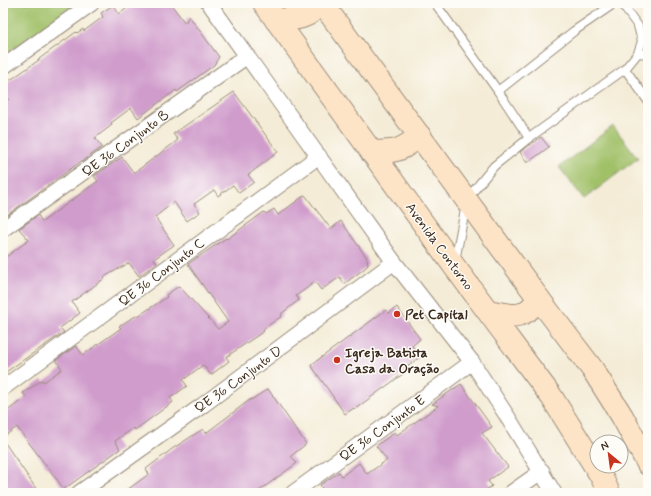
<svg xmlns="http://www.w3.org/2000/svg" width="651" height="496" viewBox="0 0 651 496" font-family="Mynerve,sans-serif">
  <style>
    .green { fill: #a1c169; stroke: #6e7644 }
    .building { fill: #d09ccc }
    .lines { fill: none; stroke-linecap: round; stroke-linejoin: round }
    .lane-casing { stroke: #988b7a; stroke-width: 10 }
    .street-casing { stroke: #988b7a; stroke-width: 17 }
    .secondary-casing { stroke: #988b7a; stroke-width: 24 }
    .lane { stroke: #fff; stroke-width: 8 }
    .street { stroke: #fff; stroke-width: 15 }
    .secondary { stroke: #fee4c6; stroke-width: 22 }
    .poi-dot { fill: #c8321e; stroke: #fdfcf7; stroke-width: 1.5 }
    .labels { text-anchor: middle; stroke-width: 3; stroke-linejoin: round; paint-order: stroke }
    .street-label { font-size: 14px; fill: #3b2a1e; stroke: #fdfcf7 }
    .poi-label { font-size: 14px; font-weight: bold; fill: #3b2a1e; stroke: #fdfcf7; text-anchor: start }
  </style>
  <rect width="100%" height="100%" fill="#fdfcf7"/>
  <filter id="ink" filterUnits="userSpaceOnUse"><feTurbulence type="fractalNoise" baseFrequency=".025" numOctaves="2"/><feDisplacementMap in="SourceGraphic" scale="8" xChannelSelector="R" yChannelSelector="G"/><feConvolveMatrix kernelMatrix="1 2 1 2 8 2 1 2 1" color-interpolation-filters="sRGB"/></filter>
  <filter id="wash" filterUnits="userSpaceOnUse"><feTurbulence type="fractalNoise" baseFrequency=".012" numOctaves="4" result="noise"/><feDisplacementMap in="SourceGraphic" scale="16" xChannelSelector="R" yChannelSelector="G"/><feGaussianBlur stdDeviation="0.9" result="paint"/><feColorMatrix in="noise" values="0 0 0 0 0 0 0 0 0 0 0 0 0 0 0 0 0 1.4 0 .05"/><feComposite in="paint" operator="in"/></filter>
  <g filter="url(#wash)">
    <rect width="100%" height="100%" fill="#f4ecd7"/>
    <!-- green -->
    <g class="green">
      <path d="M 3,3 L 78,3 L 3,56 Z"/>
      <path d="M 613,126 L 638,158 L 584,199 L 559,167 Z"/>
    </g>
    <g id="blocks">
      <!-- building -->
      <g class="building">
        <path d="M 134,3 L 170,3 L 185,23 L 189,16 L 219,57 L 214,65 L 177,92 L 176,90 L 138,118 L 131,108 L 111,123 L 112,125 L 95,138 L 102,147 L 83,161 L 83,160 L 7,215 L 3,209 L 3,103 L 9,99 L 3,90 L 3,85 L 39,60 L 39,59 L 76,32 L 77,33 L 83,29 L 84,31 L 103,17 L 101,13 L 113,5 L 119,14 Z"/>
        <path d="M 234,92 L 278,152 L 248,175 L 254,182 L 239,193 L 233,185 L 218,196 L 214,190 L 194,204 L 200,212 L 187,221 L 174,202 L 155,217 L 174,245 L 154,259 L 157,263 L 139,276 L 129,263 L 104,277 L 105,278 L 72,302 L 80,313 L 60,328 L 64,332 L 3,374 L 3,259 L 29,240 L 19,229 L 38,215 L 42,222 L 98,181 L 94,176 L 122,157 L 134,173 L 178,140 L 173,134 Z"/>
        <path d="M 541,137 L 549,147 L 527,163 L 520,152 Z"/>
        <path d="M 305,195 L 331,229 L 341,221 L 367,258 L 368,265 L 365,268 L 344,284 L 340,277 L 321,290 L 315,282 L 296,296 L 299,300 L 281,314 L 282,316 L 263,329 L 264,331 L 226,357 L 229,361 L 211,375 L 203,365 L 183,380 L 187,386 L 170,398 L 173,402 L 135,430 L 134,428 L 115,441 L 120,449 L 64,489 L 17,427 L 3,437 L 3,414 L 26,397 L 23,393 L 42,380 L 44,382 L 62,369 L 56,360 L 76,346 L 83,355 L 121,328 L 119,326 L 134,317 L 138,315 L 138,316 L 167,297 L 166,295 L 179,286 L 218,329 L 228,322 L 188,264 L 226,238 L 227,239 L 264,212 L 266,214 L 274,209 L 278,215 Z"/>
        <path d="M 397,307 L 420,339 L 412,346 L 420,357 L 405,368 L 407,371 L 355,409 L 354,408 L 345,414 L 311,365 L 386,310 L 389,313 Z"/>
        <path d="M 461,384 L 492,427 L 482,433 L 508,467 L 488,481 L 492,486 L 482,493 L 325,493 L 320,485 L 339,472 L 342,476 L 359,463 L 367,474 L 387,460 L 376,446 L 395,432 L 397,435 L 438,406 L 432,404 Z"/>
        <path d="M 268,389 L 306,444 L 291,456 L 297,463 L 282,474 L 256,493 L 123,493 L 149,474 L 146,469 L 172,449 L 203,429 L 206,433 L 251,399 L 251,400 Z"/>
        <path d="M 3,440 L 39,493 L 3,493 Z"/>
      </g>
    </g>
  </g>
  <g filter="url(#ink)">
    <use href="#blocks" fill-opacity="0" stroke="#988b7a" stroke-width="1"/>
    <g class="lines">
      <defs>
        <g id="lane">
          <path d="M 435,3 L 498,91 L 529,138 L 494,166 L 467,199 L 455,261"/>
          <path d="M 638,53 L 648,54"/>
          <path d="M 625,69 L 648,101"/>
          <path d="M 498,91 L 574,31 L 615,3"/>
          <path d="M 529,138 L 625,69 L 638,53 L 642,41 L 638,26 L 621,3"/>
        </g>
        <g id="street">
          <path d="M 209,3 L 394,262 L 472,362 L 507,416 L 554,493"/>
          <path d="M 3,67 L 92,3"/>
          <path d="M 3,229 L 247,56"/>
          <path d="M 3,388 L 319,156"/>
          <path d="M 79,493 L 203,405 L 394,262"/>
          <path d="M 293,493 L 472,362"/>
          <path d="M 511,493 L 542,471"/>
        </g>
        <g id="secondary">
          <path d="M 264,3 L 454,266 L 551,396 L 601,476 L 609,493"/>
          <path d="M 322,3 L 539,299 L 593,370 L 622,416 L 648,464"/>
          <path d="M 276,20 C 291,19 311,20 318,3"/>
          <path d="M 372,153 C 379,151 384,152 391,151 C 403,150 411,142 420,136"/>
          <path d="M 488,311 C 513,315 521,322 539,299"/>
        </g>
      </defs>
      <!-- lane casing -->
      <use href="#lane" class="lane-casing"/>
      <!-- street casing -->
      <use href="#street" class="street-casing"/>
      <!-- secondary casing -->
      <use href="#secondary" class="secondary-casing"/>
      <!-- lane -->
      <use href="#lane" class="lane"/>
      <!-- street -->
      <use href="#street" class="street"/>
      <!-- secondary -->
      <use href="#secondary" class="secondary"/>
    </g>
  </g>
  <!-- markers -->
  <g class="poi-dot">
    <circle cx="397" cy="314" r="4"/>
    <circle cx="337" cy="360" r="4"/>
  </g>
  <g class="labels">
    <!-- street labels -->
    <g class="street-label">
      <text transform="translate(125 143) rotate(-36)" y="5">QE 36 Conjunto B</text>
      <text transform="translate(440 246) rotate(54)" y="5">Avenida Contorno</text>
      <text transform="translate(161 272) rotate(-37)" y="5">QE 36 Conjunto C</text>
      <text transform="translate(238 379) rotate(-36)" y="5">QE 36 Conjunto D</text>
      <text transform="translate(382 428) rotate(-36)" y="5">QE 36 Conjunto E</text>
    </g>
    <!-- poi labels -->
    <g class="poi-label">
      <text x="405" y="319">Pet Capital</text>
      <text x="345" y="357">Igreja Batista<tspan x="345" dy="16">Casa da Oração</tspan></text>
    </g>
  </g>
  <!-- margin -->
  <rect width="651" height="496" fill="none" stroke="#fdfcf7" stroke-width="16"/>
  <!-- north arrow -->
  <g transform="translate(609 454) rotate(331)"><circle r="19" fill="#fdfcf7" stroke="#afa8a0"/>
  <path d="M0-3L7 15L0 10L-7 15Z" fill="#c8321e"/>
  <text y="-6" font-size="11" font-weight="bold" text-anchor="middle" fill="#3b2a1e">N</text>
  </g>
</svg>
